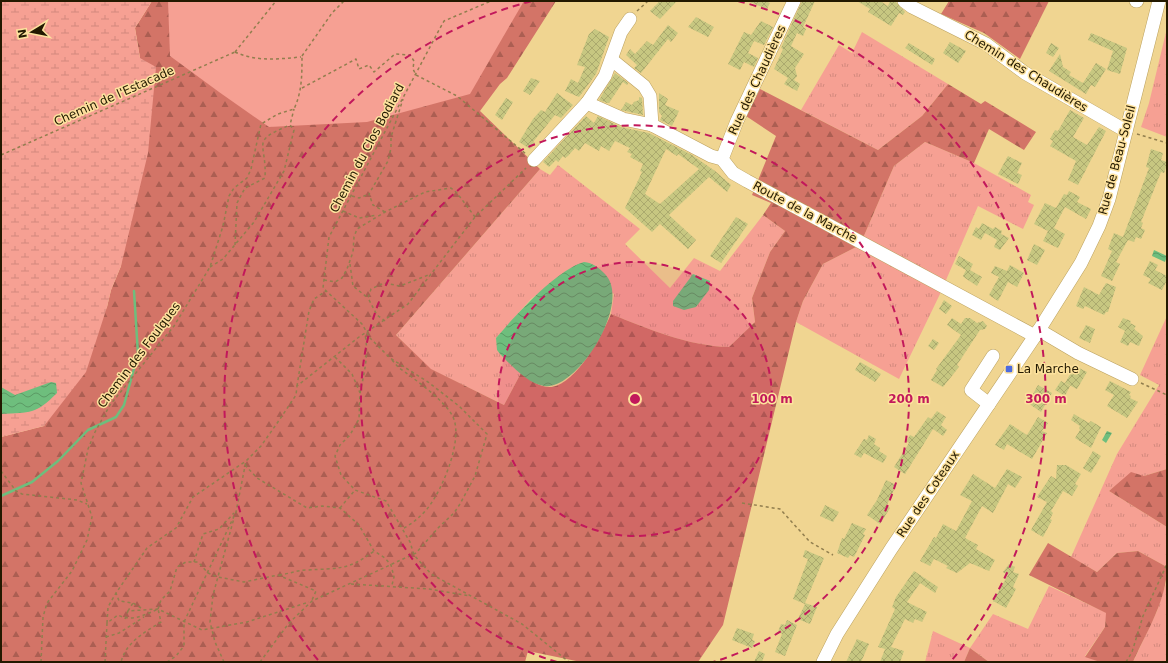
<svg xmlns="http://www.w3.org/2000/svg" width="1168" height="663" viewBox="0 0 1168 663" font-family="'DejaVu Sans',sans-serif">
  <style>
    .grass { fill: url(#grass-tufts) }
    .forest { fill: url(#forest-firs) }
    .wetland { fill: url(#wetland-marsh) }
    .green { fill: #f6a093 }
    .water { fill: url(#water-waves) }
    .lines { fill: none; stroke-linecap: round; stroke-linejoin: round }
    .stream { stroke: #6ebe7d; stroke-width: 2.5 }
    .building { fill: url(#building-cross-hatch); fill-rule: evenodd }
    .minor-casing { stroke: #bba15e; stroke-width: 14 }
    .path { stroke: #917e4e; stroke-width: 1.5; stroke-dasharray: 3 3; stroke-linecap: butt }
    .minor { stroke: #fff; stroke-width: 13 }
    .ring { fill: none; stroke: #c2185b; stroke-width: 2; stroke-dasharray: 7 5 }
    .poi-dot { fill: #4c6bdf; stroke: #fde29d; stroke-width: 1.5 }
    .labels { text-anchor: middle; stroke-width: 3; stroke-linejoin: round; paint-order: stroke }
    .street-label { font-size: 12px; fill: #231900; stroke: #fde29d }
    .poi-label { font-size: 12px; fill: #231900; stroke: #fde29d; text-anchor: start }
    .centre { fill: #c2185b; stroke: #fde29d; stroke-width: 2 }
    .ring-label { font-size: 12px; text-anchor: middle; font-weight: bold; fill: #c2185b; stroke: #fde29d; stroke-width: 3; stroke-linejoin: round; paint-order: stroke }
  </style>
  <defs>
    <pattern id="grass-tufts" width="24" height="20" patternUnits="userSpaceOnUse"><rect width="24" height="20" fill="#f6a093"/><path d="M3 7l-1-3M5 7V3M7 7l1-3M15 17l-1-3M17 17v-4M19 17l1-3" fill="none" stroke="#d3897d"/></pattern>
    <pattern id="forest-firs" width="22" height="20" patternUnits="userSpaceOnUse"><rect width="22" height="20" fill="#d37467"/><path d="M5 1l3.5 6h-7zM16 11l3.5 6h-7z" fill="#ab5e52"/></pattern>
    <pattern id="wetland-marsh" width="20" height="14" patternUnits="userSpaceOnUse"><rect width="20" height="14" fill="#f6a093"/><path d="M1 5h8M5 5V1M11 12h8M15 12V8" fill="none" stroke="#d3897d"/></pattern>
    <pattern id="water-waves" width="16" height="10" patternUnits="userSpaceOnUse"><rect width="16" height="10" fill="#6ebe7d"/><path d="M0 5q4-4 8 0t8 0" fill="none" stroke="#5a9a64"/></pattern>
    <pattern id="building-cross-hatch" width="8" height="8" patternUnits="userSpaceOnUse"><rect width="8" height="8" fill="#c7c781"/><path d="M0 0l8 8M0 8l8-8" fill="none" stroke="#abaa6e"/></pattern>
  </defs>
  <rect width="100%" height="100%" fill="#f0d591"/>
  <!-- grass -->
  <g class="grass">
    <path d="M 1167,28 L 1167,137 L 1141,127 L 1149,103 Z"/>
    <path d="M 862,32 L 948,84 L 922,116 L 878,150 L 801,110 L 839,45 L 852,53 Z"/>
    <path d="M 925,142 L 974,163 L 1031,195 L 1028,202 L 1034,205 L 1023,229 L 978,206 L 940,294 L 899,379 L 796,322 L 803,301 L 823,264 L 860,245 L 894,166 Z"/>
    <path d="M 558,165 L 640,229 L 625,244 L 670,288 L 694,258 L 720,271 L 763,215 L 785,231 L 770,252 L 752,298 L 755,322 L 729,347 C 688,346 648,329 611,314 L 614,294 L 579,264 L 531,299 L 496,338 L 500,354 L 521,373 L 504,405 L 430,369 L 396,335 L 540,169 L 550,175 Z"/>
    <path d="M 1167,316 L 1167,469 L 1118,484 L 1109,491 L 1167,527 L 1167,567 L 1138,551 L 1117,553 L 1097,572 L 1071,557 L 1117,454 L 1159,385 L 1140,375 Z"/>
    <path d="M 1167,580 L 1167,662 L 1133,662 L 1157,611 Z"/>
    <path d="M 1049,586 L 1107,613 L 1105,627 L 1085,656 L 1100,662 L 989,662 L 970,648 L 964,662 L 925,662 L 933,631 L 970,648 L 993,614 L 1028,629 Z"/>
  </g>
  <!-- forest -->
  <g class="forest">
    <path d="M 152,1 L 556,1 L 507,78 L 500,84 L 480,111 L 540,169 L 396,335 L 431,369 L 504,405 L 521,373 C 530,380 540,388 552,387 C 577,383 602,335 611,314 C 648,329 688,346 729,347 L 755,322 L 752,298 L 770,252 L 785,231 L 763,215 L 771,203 L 752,195 L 776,136 L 746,116 L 760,89 L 878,150 L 922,116 L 948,84 L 981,104 L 985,101 L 1036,132 L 1024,150 L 989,129 L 974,163 L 925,142 L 894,166 L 860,245 L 823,264 L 803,301 L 796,322 L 723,625 L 698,662 L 581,662 L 528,651 L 525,662 L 1,662 L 1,437 L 44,426 L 107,307 L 111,290 L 121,266 L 140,58 L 135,28 Z"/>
    <path d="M 949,1 L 1049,1 L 1020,59 L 984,33 L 941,14 Z"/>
    <path d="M 1167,469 L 1167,527 L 1109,491 L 1131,472 L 1144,476 Z"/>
    <path d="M 1048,543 L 1097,572 L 1117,553 L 1138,551 L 1167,567 C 1167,600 1146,633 1133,662 L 1100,662 L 1085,657 L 1105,627 L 1106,613 L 1029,575 Z"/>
    <path d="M 970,648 L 989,662 L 964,662 Z"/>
  </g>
  <!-- wetland -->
  <path class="wetland" d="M 1,1 L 152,1 L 135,28 L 140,58 L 156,67 L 148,153 L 121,266 L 111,290 L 107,307 L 86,372 L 44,426 L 1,437 Z"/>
  <!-- green -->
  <path class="green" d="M 168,1 L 524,1 L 470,94 L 367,122 L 269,127 L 219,92 L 170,56 Z"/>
  <!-- water -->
  <g class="water">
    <path d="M 1154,250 L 1167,256 L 1165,262 L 1152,256 Z"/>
    <path d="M 584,262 C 593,263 598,267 605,274 C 633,303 576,392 544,386 C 528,384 511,365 500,354 L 497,350 L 496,338 C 515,316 556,270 584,262 Z"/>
    <path d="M 693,274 L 710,281 L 709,290 L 696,307 L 684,310 L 673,306 L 673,301 Z"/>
    <path d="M 51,382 L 56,383 L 57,393 C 35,415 31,412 1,414 L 1,385 L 1,387 L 15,395 Z"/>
    <path d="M 1107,431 L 1112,433 L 1106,443 L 1102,440 Z"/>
  </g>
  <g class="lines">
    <!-- stream -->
    <path class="stream" d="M 1,496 L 32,482 L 58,461 L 88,430 L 116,417 L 124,405 L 138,354 L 134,291"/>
  </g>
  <!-- building -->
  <g class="building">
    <path d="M 660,1 L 677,1 L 660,19 L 650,11 Z"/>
    <path d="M 747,1 L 766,1 L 770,3 L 767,9 Z"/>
    <path d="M 802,1 L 815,1 L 803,27 L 806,29 L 803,36 L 797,33 L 791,46 L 804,54 L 795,68 L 797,76 L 794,80 L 800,84 L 797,91 L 784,84 L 788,78 L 774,69 L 783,49 L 781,48 Z"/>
    <path d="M 857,1 L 880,1 L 888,6 L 890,1 L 895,1 L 905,12 L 903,15 L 899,13 L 891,26 L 868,12 L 870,9 Z"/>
    <path d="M 696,17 L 714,27 L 708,37 L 688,27 Z"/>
    <path d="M 761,21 L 773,27 L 764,45 L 754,41 L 748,53 L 758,58 L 754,67 L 744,62 L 740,70 L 728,64 L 744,32 L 751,35 Z"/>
    <path d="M 668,25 L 678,33 L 671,42 L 668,39 L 641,73 L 634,68 L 637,65 L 626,55 L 630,49 L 635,54 L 647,41 L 653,45 Z"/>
    <path d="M 595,29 L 609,37 L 596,74 L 579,97 L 565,91 L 571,79 L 578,83 L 585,67 L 577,65 L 589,34 Z"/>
    <path d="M 1091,33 L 1127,48 L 1120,74 L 1107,70 L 1113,51 L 1088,40 Z"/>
    <path d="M 950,42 L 966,51 L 958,63 L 943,53 Z"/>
    <path d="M 909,43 L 935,59 L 932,65 L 905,48 Z"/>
    <path d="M 1051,43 L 1059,48 L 1053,57 L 1046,53 Z"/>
    <path d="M 1060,54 L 1063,67 L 1071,72 L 1069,75 L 1083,83 L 1096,63 L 1106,69 L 1095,87 L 1091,85 L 1086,94 L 1049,71 Z"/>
    <path d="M 615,73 L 628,83 L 627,85 L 623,82 L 609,103 L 607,103 L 599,100 Z"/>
    <path d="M 531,78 L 540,81 L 530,95 L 523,91 Z"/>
    <path d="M 557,93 L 573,105 L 561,118 L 555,115 L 533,142 L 535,143 L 530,149 L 519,142 L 533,119 L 541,110 L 545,112 Z"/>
    <path d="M 659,93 L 668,99 L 665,105 L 679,111 L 672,126 L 660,120 L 662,116 L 659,112 Z"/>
    <path d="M 639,97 L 642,98 L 643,115 L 621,110 L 626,102 L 632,105 L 634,102 L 639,100 Z"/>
    <path d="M 506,98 L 513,102 L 502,120 L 495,115 Z"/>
    <path d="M 1070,110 L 1084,118 L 1073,137 L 1087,145 L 1099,127 L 1106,131 L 1078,185 L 1068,180 L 1076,161 L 1050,146 L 1053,141 L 1050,139 L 1055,130 L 1058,131 Z"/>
    <path d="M 586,116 L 594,123 L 598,116 L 621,127 L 649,133 L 692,155 L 715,171 L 731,185 L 727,192 L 709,177 L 669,215 L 696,240 L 688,249 L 660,224 L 652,232 L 625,208 L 642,172 L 640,171 L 643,164 L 630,157 L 632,154 L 627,152 L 630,148 L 615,141 L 609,151 L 601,146 L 599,151 L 585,143 L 579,151 L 575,148 L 568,156 L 565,158 L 563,156 L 558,162 L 556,160 L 549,167 L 543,162 ZM 666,149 L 677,156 L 678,154 L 699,169 L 660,204 L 645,194 Z"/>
    <path d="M 1151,149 L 1163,153 L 1161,160 L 1167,162 L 1167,165 L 1164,173 L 1161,172 L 1141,222 L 1143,223 L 1141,228 L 1145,230 L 1141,239 L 1136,237 L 1134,242 L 1128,240 L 1116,262 L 1120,264 L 1112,281 L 1101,276 L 1112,251 L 1108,249 L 1114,233 L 1123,237 L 1149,168 L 1146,167 Z"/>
    <path d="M 1008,156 L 1022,163 L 1017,173 L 1022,175 L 1018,184 L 998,174 Z"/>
    <path d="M 1069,191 L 1080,197 L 1077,202 L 1091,209 L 1086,219 L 1065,207 L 1054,228 L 1065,234 L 1058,248 L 1043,241 L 1048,231 L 1034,224 L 1045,203 L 1056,208 L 1064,194 L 1067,195 Z"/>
    <path d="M 736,217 L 748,224 L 721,263 L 710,256 Z"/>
    <path d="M 982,223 L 993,229 L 995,227 L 1002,231 L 1001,234 L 1009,238 L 1000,250 L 994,247 L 997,240 L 985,233 L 981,240 L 972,235 L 976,227 L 979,229 Z"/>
    <path d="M 1034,244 L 1045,250 L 1037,265 L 1027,260 Z"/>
    <path d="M 959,256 L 973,264 L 970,270 L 982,277 L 977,286 L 965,278 L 963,276 L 966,270 L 955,264 Z"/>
    <path d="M 1150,261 L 1158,265 L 1155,270 L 1167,276 L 1167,280 L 1162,290 L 1148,283 L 1151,279 L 1143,275 Z"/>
    <path d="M 1010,265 L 1024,273 L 1017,287 L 1008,282 L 998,301 L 989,295 L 999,277 L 991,273 L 995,266 L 1007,271 Z"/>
    <path d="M 1106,283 L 1116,287 L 1108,312 L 1106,312 L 1104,315 L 1085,306 L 1083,309 L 1076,306 L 1084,287 L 1099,295 Z"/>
    <path d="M 944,300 L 952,306 L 946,314 L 939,309 Z"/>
    <path d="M 952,318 L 961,324 L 965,318 L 970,318 L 977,323 L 983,321 L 987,326 L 985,329 L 980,330 L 957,365 L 959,367 L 943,387 L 931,380 L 937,370 L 936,369 L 961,335 L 947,325 Z"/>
    <path d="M 1123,318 L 1131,321 L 1130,323 L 1136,326 L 1134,329 L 1143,336 L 1139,346 L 1130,342 L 1128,346 L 1120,342 L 1125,331 L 1118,327 Z"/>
    <path d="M 1086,325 L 1095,329 L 1090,343 L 1079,338 Z"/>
    <path d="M 933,339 L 939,343 L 934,350 L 928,346 Z"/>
    <path d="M 860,362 L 881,374 L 875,382 L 855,370 Z"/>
    <path d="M 1075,366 L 1087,372 L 1077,389 L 1065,383 Z"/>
    <path d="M 1061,381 L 1070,386 L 1065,396 L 1055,390 Z"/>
    <path d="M 1110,381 L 1131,392 L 1129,395 L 1131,396 L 1130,398 L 1138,402 L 1127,418 L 1107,406 L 1114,395 L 1105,390 Z"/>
    <path d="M 1038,385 L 1052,393 L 1041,412 L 1028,403 Z"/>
    <path d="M 937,411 L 946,417 L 941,425 L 947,430 L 943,436 L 933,429 L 905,474 L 894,467 L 909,443 L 906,441 L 910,435 L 914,437 L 928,417 L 931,419 Z"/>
    <path d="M 1074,414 L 1089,423 L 1091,421 L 1101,427 L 1091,448 L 1075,438 L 1080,430 L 1079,428 L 1080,426 L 1071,420 Z"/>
    <path d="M 1038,417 L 1048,423 L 1042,431 L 1047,433 L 1032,459 L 1007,444 L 1004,450 L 995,445 L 1010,424 L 1027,435 Z"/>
    <path d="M 869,435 L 876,439 L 874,444 L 880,448 L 879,451 L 887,456 L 883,463 L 864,453 L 861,458 L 854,454 L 864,439 L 867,440 Z"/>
    <path d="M 1093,451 L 1101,456 L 1091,473 L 1083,468 Z"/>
    <path d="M 1057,465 L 1066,465 L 1081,474 L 1075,484 L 1078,486 L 1072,496 L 1063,491 L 1051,511 L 1053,513 L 1050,519 L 1052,520 L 1043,537 L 1031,530 L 1047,502 L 1037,497 L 1051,476 L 1056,479 Z"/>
    <path d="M 1007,469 L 1022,477 L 1015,488 L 1008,484 L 993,513 L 982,506 L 965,538 L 978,545 L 976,549 L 995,560 L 989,571 L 970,563 L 957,573 L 946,568 L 948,566 L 934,559 L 930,566 L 920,561 L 934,537 L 936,538 L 943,524 L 956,531 L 972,501 L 960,495 L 973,474 L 995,488 Z"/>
    <path d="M 886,480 L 896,485 L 887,505 L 890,508 L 880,524 L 867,515 L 877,500 Z"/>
    <path d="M 825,505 L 839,512 L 833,522 L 820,516 Z"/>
    <path d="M 852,523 L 866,529 L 863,534 L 865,535 L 854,557 L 850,555 L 848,558 L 837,553 L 842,538 L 844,539 Z"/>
    <path d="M 805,550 L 824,558 L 805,603 L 817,607 L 810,624 L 798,619 L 805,604 L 793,599 L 808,559 L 803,557 Z"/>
    <path d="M 1009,564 L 1015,567 L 1013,572 L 1019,574 L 1013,587 L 1016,589 L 1006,608 L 993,601 L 1008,575 L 1003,572 Z"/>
    <path d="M 914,571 L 938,587 L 935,593 L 920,583 L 907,602 L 927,612 L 922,622 L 915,619 L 913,623 L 905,619 L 891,647 L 904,651 L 900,662 L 880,662 L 885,649 L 878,647 L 895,609 L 892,607 L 896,597 Z"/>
    <path d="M 787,620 L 797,625 L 785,656 L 775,652 L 782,634 L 778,632 L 781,624 L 785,625 Z"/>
    <path d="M 737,628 L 754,634 L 752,640 L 755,641 L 752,648 L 732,640 Z"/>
    <path d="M 857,639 L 869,644 L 861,662 L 846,662 Z"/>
    <path d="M 759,651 L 765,654 L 762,662 L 754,662 Z"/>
  </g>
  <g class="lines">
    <defs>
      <g id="minor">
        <path d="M 904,1 L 912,7 L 986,44 L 1025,73 L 1126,131"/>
        <path d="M 1136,1 L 1137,1"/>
        <path d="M 612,60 L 644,86 L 650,96 L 652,125"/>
        <path d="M 587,103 L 623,119 L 652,125 L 711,156 L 722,159 L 733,173 L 747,181 L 1035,336"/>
        <path d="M 722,159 L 737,121 L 794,1"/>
        <path d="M 534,160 L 587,103 L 605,76 L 621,32 L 630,19"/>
        <path d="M 1039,330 L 1078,353 L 1132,379"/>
        <path d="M 989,404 L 971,390 L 993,356"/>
        <path d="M 823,662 L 837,634 L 891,549 L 1039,330 L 1081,263 L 1099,226 L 1109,199 L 1159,1"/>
      </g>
    </defs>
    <!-- minor casing -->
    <use href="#minor" class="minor-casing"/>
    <!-- path -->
    <g class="path">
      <path d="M 637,11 L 648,1"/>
      <path d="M 235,52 C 257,62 278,59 301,57"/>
      <path d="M 235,52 L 276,1"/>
      <path d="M 302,56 L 332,13 L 344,1"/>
      <path d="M 416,75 L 457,96 L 526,154"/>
      <path d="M 302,88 L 356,59 L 359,69 L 369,65 L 374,72 L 395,54 L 410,55 L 414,61 L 413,69 L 416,75"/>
      <path d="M 1137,134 L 1167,143"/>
      <path d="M 1,155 L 235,52"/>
      <path d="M 352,196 L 359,198 L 369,194"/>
      <path d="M 343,211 L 359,218 L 377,215"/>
      <path d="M 385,212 L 373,205 L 369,194 L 388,161 L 391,148 L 391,137 L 403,99"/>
      <path d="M 235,245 L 237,203 L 245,188 L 265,178 C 267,141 249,142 290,125"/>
      <path d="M 350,264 L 353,286 L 368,298"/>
      <path d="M 210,267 L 223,259 L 254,222 L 284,171 L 294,130 L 290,125 L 294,109"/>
      <path d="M 324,280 L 335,282 L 342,278 L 347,269 L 353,252 L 354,237 L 357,229 L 385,212 L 425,192 L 451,188 L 457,193 L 475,217"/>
      <path d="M 385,321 L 377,315 L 368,298 L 371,289 L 384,283 L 400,286 L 431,274"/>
      <path d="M 335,357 L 352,374 L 360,393 L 359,419 L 350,435 L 340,445 L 335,456 L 341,475 L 355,490 L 386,501 L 410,542 L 414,555 L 431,574 L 522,624 L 569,662"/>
      <path d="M 392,360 L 398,367 C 413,378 443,399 452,415 C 465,437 442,491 427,509 C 420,517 413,523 404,528"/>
      <path d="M 1141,383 L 1167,395"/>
      <path d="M 297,386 L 309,311 L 314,299 L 326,291"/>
      <path d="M 360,393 C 364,374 369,355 365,334"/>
      <path d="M 245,465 L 257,478 L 307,508 L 322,506 L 340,508 L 359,525 L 374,551 L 385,558 L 391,565 L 394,577 L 392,585"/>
      <path d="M 1,471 L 16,491 L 22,494 L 77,500 L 87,504"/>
      <path d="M 742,503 L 780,509 L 810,542 L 833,555"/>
      <path d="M 340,508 L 355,490"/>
      <path d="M 194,562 L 203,534 L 219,529 L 234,513"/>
      <path d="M 279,575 C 289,574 297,570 307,570 C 337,568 348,571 374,551"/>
      <path d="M 351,584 L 429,589 L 470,596"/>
      <path d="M 141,608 L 133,603 L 119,601 L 116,593 L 147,548 L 176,528 L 193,497 L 246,461"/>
      <path d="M 158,609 L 161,600 L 170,591 L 177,567 L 186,562 L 198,562 L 208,573 L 218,577 L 244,582 L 278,575 L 316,591 L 312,600"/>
      <path d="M 128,611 L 133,603"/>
      <path d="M 125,619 L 128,611 L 158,609 L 202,630 L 247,622 L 309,602"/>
      <path d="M 107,623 L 108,607 L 116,593"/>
      <path d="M 106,637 L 119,633 L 144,617"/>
      <path d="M 41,662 L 43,617 L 47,603 L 72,571 L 87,540 L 92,517 L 81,483 L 88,449 L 95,432 L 110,405 L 174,326 L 210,267 L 223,226 L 229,196 L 234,188 L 247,178 L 251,169 L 261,124 L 278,114 L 294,109 C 302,92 302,75 302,56"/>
      <path d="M 105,662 L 107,623 L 118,615 C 131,622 145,615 158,609 L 161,622 C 145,632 126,642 121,662"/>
      <path d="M 167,662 L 176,656 L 184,646 L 184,622 L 236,512 L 246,461 L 261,446 L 280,419 L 296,395 L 297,386 L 359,337 L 408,304 L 475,217 L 526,168"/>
      <path d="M 224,662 L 215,642 L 210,622 L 213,595 L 234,518"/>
      <path d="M 260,662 L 289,623 L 312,601 L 416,553 L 439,527 L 454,513 L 460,504 L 475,476 L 487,434 L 459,406 L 428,382 L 390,358 L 370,338 L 362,324 L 323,288 L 329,237 L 439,30 L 444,21 L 491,1"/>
      <path d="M 1126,662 L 1132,652 L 1143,616 L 1167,564"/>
    </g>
    <!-- minor -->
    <use href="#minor" class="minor"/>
  </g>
  <!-- distance rings -->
  <circle cx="635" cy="399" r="137" fill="#c2185b" fill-opacity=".12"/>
  <g class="ring">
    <circle cx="635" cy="399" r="137"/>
    <path d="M557 662A274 274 0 1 1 713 662"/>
    <path d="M318 660A411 411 0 0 1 532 1M738 1A411 411 0 0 1 952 660"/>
  </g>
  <!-- markers -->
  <rect class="poi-dot" x="1005" y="365" width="8" height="8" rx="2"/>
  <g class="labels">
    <!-- street labels -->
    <g class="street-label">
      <text transform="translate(1026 71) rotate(32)" y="4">Chemin des Chaudières</text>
      <text transform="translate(757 80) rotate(-65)" y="4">Rue des Chaudières</text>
      <text transform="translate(114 96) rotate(-24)" y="4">Chemin de l'Estacade</text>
      <text transform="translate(367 148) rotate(-62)" y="4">Chemin du Clos Bodiard</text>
      <text transform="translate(1117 160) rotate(-75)" y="4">Rue de Beau-Soleil</text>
      <text transform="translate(805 212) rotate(28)" y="4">Route de la Marche</text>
      <text transform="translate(139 355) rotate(-53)" y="4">Chemin des Foulques</text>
      <text transform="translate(928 494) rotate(-56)" y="4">Rue des Coteaux</text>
    </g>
    <!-- poi labels -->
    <g class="poi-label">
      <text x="1017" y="373">La Marche</text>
    </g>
  </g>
  <circle cx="635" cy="399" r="6" class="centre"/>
  <g class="ring-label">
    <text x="772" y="403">100 m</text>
    <text x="909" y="403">200 m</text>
    <text x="1046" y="403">300 m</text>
  </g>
  <!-- border -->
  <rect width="1168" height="663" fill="none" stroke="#231900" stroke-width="4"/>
  <!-- north arrow -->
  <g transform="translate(32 32) rotate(260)" stroke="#fde29d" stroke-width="3" paint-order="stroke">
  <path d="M0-3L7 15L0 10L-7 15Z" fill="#231900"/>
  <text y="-6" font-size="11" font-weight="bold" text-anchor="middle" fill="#231900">N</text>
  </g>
</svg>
